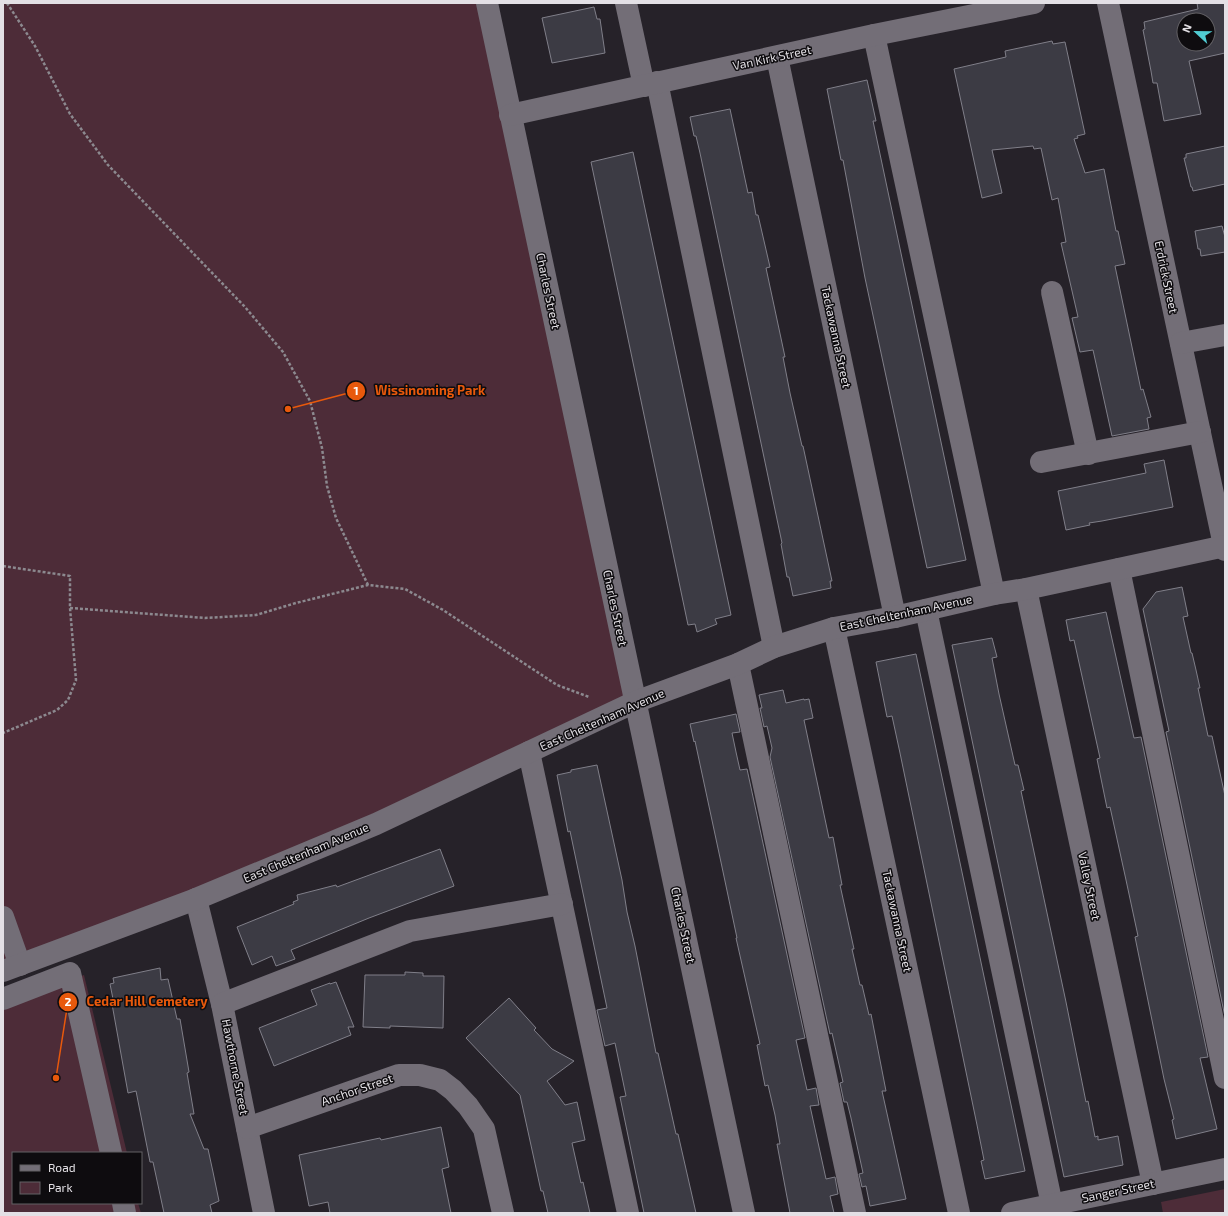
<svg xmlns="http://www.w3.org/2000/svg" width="1228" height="1216" viewBox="0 0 1228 1216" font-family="'Exo 2',sans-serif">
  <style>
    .green { fill: #4d2c38 }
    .building { fill: #3c3b44; stroke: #807f89; fill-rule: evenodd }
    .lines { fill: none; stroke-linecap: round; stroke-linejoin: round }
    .path { stroke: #8c898f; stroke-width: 2.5; stroke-dasharray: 3 2; stroke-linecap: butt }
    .minor { stroke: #736e77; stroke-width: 22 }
    .labels { text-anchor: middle; stroke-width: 3; stroke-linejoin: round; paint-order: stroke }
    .street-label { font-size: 12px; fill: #e3e0e5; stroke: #0e0c0f }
    .leader { fill: none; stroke: #e8590c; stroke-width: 1.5 }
    .callout-dot { fill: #e8590c; stroke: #0e0c0f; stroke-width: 1.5 }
    .mark-label { font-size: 12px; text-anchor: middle; font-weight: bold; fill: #fff }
    .callout-label { font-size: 13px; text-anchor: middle; font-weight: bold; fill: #e8590c; stroke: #0e0c0f; stroke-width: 3; stroke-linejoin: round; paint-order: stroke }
  </style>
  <rect width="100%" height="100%" fill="#262229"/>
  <!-- green -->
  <g class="green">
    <path d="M 3,3 L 487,3 L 635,702 L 376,824 L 3,970 Z"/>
    <path d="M 84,975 L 127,1153 L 13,1153 L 13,1203 L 138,1203 L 141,1213 L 3,1213 L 3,1004 Z"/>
    <path d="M 1225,1189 L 1225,1213 L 1163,1213 L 1161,1202 Z"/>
  </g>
  <!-- building -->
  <g class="building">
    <path d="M 1197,3 L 1225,3 L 1225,53 L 1189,61 L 1201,114 L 1164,121 L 1157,83 L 1153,83 L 1151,71 L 1143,30 L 1145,29 L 1144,22 L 1198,9 ZM 1184,20 L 1208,20 L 1208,44 L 1184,44 Z"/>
    <path d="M 594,7 L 597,19 L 600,19 L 605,53 L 552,63 L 542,18 Z"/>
    <path d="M 1052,41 L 1053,44 L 1065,42 L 1085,134 L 1077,136 L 1078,138 L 1074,139 L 1085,173 L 1104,169 L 1116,231 L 1118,231 L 1125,264 L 1115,266 L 1141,390 L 1143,389 L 1151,417 L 1147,418 L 1149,429 L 1112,436 L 1093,350 L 1080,352 L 1072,318 L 1078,317 L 1061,243 L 1066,242 L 1058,198 L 1052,200 L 1041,148 L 1034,149 L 1033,146 L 992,150 L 1002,193 L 982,198 L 954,69 L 1006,57 L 1005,51 Z"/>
    <path d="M 867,80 L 876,121 L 873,121 L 966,560 L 927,568 L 865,278 L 843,160 L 841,160 L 827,89 Z"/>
    <path d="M 730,109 L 748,193 L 752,192 L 756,215 L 758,215 L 770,267 L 766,268 L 785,357 L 783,357 L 790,393 L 802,446 L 803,446 L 832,581 L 830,581 L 831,588 L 793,596 L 789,577 L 787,577 L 781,544 L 782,543 L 700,153 L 696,136 L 694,136 L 690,117 Z"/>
    <path d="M 1225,146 L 1225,184 L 1193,191 L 1192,187 L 1191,187 L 1184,158 L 1186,158 L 1186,154 Z"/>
    <path d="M 633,152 L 731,615 L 715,619 L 717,624 L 697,632 L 695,624 L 688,625 L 591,162 Z"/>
    <path d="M 1222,226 L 1225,237 L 1225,252 L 1201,256 L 1200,249 L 1198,249 L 1195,231 Z"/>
    <path d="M 1164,460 L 1173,507 L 1102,521 L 1089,523 L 1090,525 L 1066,530 L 1058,491 L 1146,473 L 1144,464 Z"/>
    <path d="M 1182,587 L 1188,616 L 1183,617 L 1191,653 L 1192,653 L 1196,670 L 1200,688 L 1198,688 L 1208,736 L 1212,736 L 1225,796 L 1225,1017 L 1166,732 L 1169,731 L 1143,609 L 1156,592 Z"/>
    <path d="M 1106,612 L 1134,738 L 1141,737 L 1208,1057 L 1200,1058 L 1217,1129 L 1176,1139 L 1172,1120 L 1174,1119 L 1164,1079 L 1135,937 L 1138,936 L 1126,880 L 1110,807 L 1107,808 L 1097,759 L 1100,758 L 1074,640 L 1070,641 L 1066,620 Z"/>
    <path d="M 992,638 L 997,657 L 992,658 L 999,694 L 1015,765 L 1018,765 L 1024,790 L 1021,791 L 1066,1002 L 1086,1102 L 1088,1101 L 1095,1137 L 1098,1136 L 1098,1140 L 1118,1136 L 1123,1165 L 1064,1177 L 952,645 Z"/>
    <path d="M 916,654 L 1025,1171 L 985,1179 L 981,1161 L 984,1160 L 977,1125 L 900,753 L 892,716 L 887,717 L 876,662 Z"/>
    <path d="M 783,690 L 786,703 L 804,699 L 804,700 L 809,699 L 813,718 L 804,720 L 829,838 L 833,837 L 842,885 L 840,885 L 854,949 L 852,949 L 860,985 L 862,985 L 869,1015 L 871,1014 L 886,1091 L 882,1091 L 906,1199 L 870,1206 L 866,1186 L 862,1187 L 859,1174 L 863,1173 L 851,1118 L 847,1102 L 844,1102 L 840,1083 L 843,1082 L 832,1033 L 830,1034 L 770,757 L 772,748 L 767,726 L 764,727 L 760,708 L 762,708 L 759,695 Z"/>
    <path d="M 736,714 L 740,732 L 732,733 L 736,752 L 740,770 L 747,769 L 805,1038 L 796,1040 L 807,1090 L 816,1088 L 819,1105 L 810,1106 L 826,1179 L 835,1177 L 838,1194 L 830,1196 L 834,1213 L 790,1213 L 777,1144 L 780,1144 L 775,1115 L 768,1085 L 765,1086 L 757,1045 L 760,1044 L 736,938 L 737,938 L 722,867 L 695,741 L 694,742 L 690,724 Z"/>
    <path d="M 597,765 L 622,880 L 627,912 L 635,946 L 656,1053 L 658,1053 L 676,1134 L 678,1134 L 696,1213 L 644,1213 L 620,1097 L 626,1096 L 615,1043 L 605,1046 L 597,1010 L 607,1008 L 570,831 L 568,832 L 557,775 L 571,772 L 571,770 Z"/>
    <path d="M 440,849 L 454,886 L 369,918 L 291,950 L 295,959 L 276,966 L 272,956 L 252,965 L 237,927 L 294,904 L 293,902 L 298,900 L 297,895 L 336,885 L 337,887 Z"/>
    <path d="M 160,968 L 161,980 L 168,979 L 177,1019 L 180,1019 L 189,1072 L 187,1073 L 194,1114 L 190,1114 L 204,1149 L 208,1149 L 213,1172 L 219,1201 L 210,1205 L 212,1213 L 164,1213 L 153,1162 L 150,1162 L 136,1091 L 128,1093 L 112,1004 L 114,1004 L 110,984 L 114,983 L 113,978 Z"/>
    <path d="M 405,972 L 423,973 L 423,976 L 444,976 L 443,1028 L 390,1026 L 390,1028 L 363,1027 L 365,975 L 405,975 Z"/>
    <path d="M 336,982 L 354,1027 L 348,1027 L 351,1035 L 274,1066 L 259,1028 L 317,1005 L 311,990 L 330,983 L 330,984 Z"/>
    <path d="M 509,998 L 536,1028 L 534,1030 L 552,1049 L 574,1061 L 547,1081 L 565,1105 L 577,1102 L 585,1140 L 572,1143 L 581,1183 L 583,1182 L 590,1213 L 548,1213 L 543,1191 L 541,1191 L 520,1095 L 466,1038 Z"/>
    <path d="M 441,1127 L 449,1167 L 442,1169 L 451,1213 L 330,1213 L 328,1202 L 309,1206 L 299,1155 L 380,1138 L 381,1140 Z"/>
  </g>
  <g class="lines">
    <!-- path -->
    <g class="path">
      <path d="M 7,3 L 35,46 L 70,114 L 108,165 L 245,307 L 283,352 L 310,401 L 322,448 L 327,486 L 336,518 L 368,585"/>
      <path d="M 3,566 L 70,576 L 70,608 L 76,680 L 68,700 L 57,710 L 3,733"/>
      <path d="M 70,608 L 205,618 L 256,615 L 296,603 L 368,585 L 405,589 L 443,610 L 557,685 L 589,697"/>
    </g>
    <!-- minor -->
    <g class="minor">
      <path d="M 487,3 L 744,1213"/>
      <path d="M 626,3 L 644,86"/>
      <path d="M 1108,3 L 1225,550"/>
      <path d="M 874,35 L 994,594"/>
      <path d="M 777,57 L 895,617"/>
      <path d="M 657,82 L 774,647"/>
      <path d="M 510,115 L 874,35 L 1034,3"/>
      <path d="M 1052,292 L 1088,454"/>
      <path d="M 1181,343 L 1225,335"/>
      <path d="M 1041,462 L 1200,432"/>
      <path d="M 1119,569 L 1225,1078"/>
      <path d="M 1026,589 L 1153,1184"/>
      <path d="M 926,610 L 1052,1205"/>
      <path d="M 834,628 L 959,1213"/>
      <path d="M 738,664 L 855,1213"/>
      <path d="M 529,752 L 628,1213"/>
      <path d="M 196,899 L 222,1004 L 264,1213"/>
      <path d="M 3,917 L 20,965"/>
      <path d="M 3,971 L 196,899 L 376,824 L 635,702 L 738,664 L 774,647 L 834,628 L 895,617 L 994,594 L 1026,589 L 1225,546"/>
      <path d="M 3,999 L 70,973 L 111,1153"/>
      <path d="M 222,1004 L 410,931 L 562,904"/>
      <path d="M 247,1128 L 399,1075 L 420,1075 L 440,1080 L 453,1090 L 468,1106 L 484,1129 L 503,1213"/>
      <path d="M 123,1203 L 125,1213"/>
      <path d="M 1012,1213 L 1225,1169"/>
    </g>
  </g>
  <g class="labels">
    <!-- street labels -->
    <g class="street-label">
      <text transform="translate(772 58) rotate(-12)" y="4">Van Kirk Street</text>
      <text transform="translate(1166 277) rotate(78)" y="4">Erdrick Street</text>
      <text transform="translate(548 291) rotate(78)" y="4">Charles Street</text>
      <text transform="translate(836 337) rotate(78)" y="4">Tackawanna Street</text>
      <text transform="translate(615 608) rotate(78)" y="4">Charles Street</text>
      <text transform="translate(906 613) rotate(-12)" y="4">East Cheltenham Avenue</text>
      <text transform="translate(602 720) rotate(-24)" y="4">East Cheltenham Avenue</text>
      <text transform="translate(306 853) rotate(-23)" y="4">East Cheltenham Avenue</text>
      <text transform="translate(1089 886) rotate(78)" y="4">Valley Street</text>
      <text transform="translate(897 921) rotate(78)" y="4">Tackawanna Street</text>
      <text transform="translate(683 925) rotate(78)" y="4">Charles Street</text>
      <text transform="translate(235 1067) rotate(79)" y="4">Hawthorne Street</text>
      <text transform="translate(357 1090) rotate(-19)" y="4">Anchor Street</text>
      <text transform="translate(1118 1191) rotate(-12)" y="4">Sanger Street</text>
    </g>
  </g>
  <!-- callouts -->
  <path class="leader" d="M288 409L356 391M56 1078L68 1002"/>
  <g class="callout-dot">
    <circle cx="288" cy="409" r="4"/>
    <circle cx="56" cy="1078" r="4"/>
    <circle cx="356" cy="391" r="10"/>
    <circle cx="68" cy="1002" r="10"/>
  </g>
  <g class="mark-label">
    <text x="356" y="395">1</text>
    <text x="68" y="1006">2</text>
  </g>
  <g class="callout-label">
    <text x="430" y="395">Wissinoming Park</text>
    <text x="147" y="1006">Cedar Hill Cemetery</text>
  </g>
  <!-- border -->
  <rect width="1228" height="1216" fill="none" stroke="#e3e0e5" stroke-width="8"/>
  <!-- legend -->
  <rect x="12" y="1152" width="130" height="52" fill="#0e0c0f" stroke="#636165"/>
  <rect x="20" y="1165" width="20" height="6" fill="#736e77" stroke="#636165"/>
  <text x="48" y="1172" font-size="12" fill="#e3e0e5">Road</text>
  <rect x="20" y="1182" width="20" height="12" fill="#4d2c38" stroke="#636165"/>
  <text x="48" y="1192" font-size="12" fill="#e3e0e5">Park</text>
  <!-- north arrow -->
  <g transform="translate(1196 32) rotate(292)"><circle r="19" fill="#0e0c0f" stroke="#636165"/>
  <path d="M0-3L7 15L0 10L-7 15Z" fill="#51ccd3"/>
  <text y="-6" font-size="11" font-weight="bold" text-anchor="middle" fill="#e3e0e5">N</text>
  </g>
</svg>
